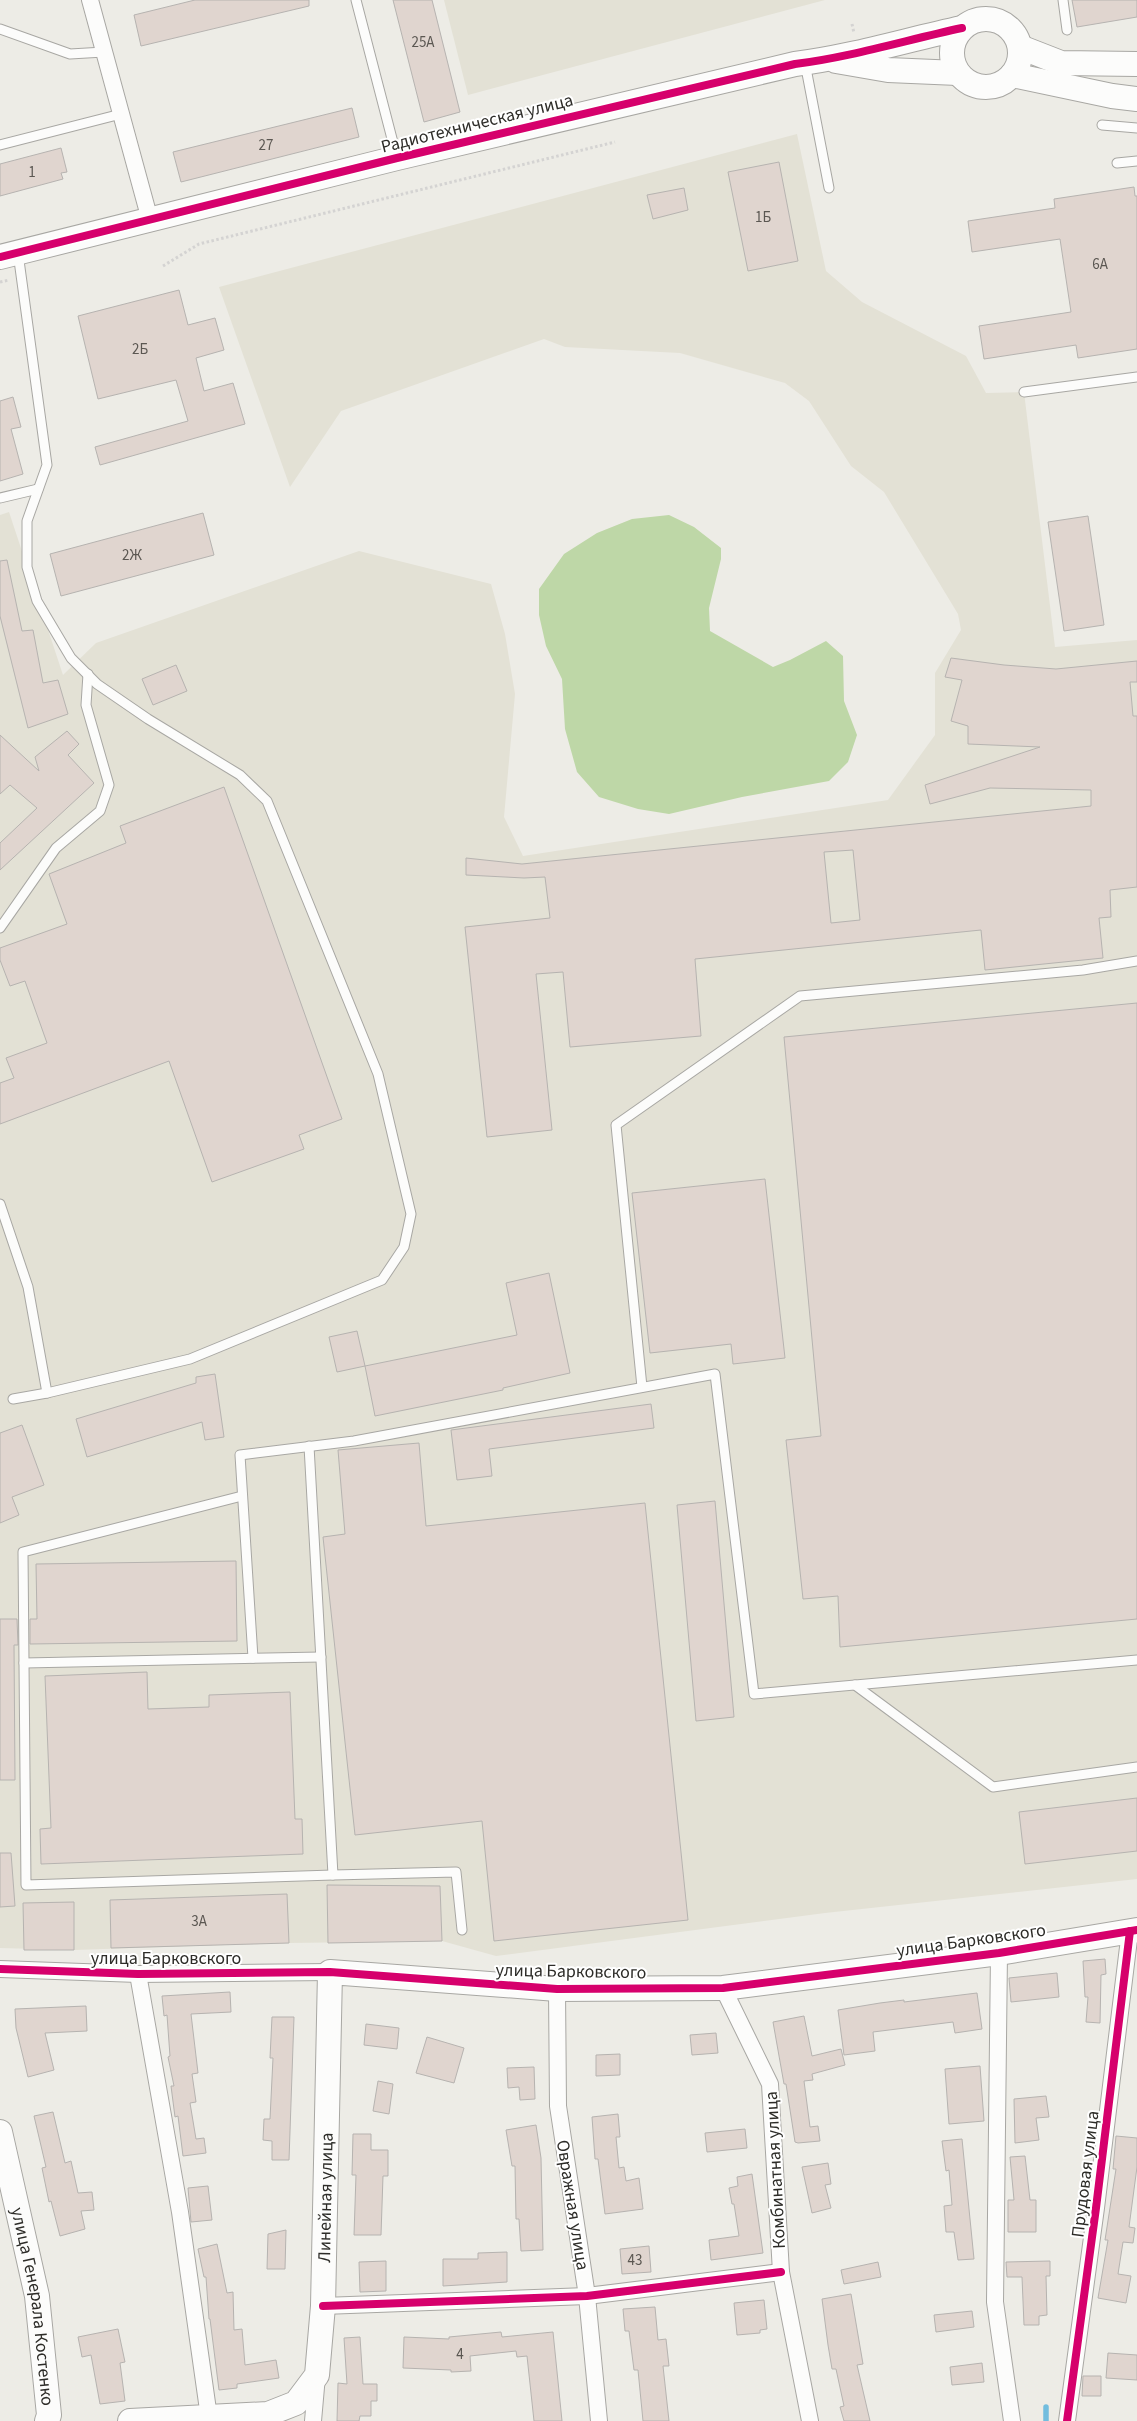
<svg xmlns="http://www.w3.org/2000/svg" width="1137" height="2421" viewBox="0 0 1137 2421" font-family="'Source Sans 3',sans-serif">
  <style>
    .built { fill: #e3e1d5 }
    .forest { fill: #bed7a7 }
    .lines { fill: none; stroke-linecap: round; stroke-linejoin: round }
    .stream { stroke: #72bdde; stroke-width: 5.5 }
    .building { fill: #e0d5cf; stroke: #b6b3b0; fill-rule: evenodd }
    .lane-casing { stroke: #a8a7a3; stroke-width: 11 }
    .street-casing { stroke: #a8a7a3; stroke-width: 18 }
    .secondary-casing { stroke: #a8a7a3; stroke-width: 26 }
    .path { stroke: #d4d3d2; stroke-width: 3; stroke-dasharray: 2.5 2.5; stroke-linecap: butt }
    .lane { stroke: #fcfcfb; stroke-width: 9 }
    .street { stroke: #fcfcfb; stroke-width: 16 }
    .secondary { stroke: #fcfcfb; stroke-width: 24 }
    .cycleway-casing { stroke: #fff; stroke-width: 11 }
    .cycleway { stroke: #d6006c; stroke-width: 8 }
    .labels { text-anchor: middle; stroke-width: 4; stroke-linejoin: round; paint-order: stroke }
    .number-label { font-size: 15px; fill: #5b5752 }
    .street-label { font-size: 18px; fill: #2d2c28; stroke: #fff }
  </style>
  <rect width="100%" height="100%" fill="#edece6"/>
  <!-- built -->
  <g class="built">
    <path d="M 444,0 L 825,0 L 468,95 Z"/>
    <path d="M 797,134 L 826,271 L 862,302 L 966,356 L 986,393 L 1024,392 L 1055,647 L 1137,640 L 1137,1879 L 825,1913 L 496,1956 L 442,1941 L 289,1943 L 74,1950 L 0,1948 L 0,515 L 9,512 L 63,675 L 96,643 L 359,551 L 491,584 L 505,634 L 515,694 L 504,817 L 523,856 L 888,800 L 935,735 L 935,673 L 961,630 L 958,614 L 884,492 L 851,466 L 809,401 L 785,383 L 680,353 L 565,347 L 544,339 L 341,411 L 290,487 L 219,287 Z"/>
  </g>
  <!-- forest -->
  <path class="forest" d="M 669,515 L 694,527 L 721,548 L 721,559 L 709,608 L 710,631 L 773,667 L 790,660 L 826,641 L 843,656 L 844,701 L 857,735 L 848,762 L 829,781 L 742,797 L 669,814 L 638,809 L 599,797 L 577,772 L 565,729 L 562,679 L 546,646 L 539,615 L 539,589 L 564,554 L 597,533 L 632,519 Z"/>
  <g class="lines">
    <!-- stream -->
    <path class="stream" d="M 1046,2421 L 1046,2407"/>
  </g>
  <!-- building -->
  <g class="building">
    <path d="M 195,0 L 309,0 L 309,6 L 141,46 L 134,15 Z"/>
    <path d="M 393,0 L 432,0 L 460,112 L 424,122 Z"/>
    <path d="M 1072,0 L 1137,0 L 1137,17 L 1077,27 Z"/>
    <path d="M 352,108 L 359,137 L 181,182 L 173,152 Z"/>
    <path d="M 61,148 L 67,172 L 61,173 L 63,179 L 0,196 L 0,164 Z"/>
    <path d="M 779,162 L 798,261 L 748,271 L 728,172 Z"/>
    <path d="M 1134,187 L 1135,196 L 1137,196 L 1137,349 L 1078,358 L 1076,345 L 984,359 L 979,326 L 1071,312 L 1060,239 L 972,252 L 968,221 L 1055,208 L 1054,199 Z"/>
    <path d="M 684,188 L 688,210 L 653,219 L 647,195 Z"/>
    <path d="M 179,290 L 188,325 L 215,318 L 224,350 L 196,358 L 204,391 L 233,383 L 245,424 L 100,465 L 95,447 L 188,421 L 176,380 L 98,399 L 78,316 Z"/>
    <path d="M 13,397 L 21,427 L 11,429 L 23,474 L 0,481 L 0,401 Z"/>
    <path d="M 203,513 L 214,555 L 61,596 L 50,554 Z"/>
    <path d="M 1088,516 L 1104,625 L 1064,631 L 1048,522 Z"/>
    <path d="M 7,560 L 22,631 L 33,630 L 43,683 L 58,680 L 68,714 L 28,728 L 0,616 L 0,561 Z"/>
    <path d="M 951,658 L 1004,665 L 1056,669 L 1137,661 L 1137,682 L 1130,682 L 1133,716 L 1137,716 L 1137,887 L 1110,890 L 1111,917 L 1099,918 L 1103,958 L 985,970 L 981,930 L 695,959 L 701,1036 L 570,1047 L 563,972 L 536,974 L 552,1130 L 487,1137 L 465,927 L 550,918 L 545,877 L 524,878 L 466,875 L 466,858 L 522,864 L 1091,806 L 1091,790 L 990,788 L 930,804 L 925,785 L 1040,747 L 968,744 L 968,726 L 951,721 L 962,680 L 945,677 ZM 853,850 L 860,920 L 831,923 L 824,852 Z"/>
    <path d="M 176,665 L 187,691 L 153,705 L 142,679 Z"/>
    <path d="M 67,731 L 79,744 L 68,755 L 94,783 L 0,870 L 0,843 L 37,808 L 10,785 L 0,794 L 0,735 L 39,771 L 35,757 Z"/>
    <path d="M 224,787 L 342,1119 L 299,1135 L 304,1149 L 212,1182 L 169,1061 L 0,1124 L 0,1083 L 14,1078 L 6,1058 L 47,1043 L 25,981 L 10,986 L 0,960 L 0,948 L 67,924 L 49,874 L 126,843 L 120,826 Z"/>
    <path d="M 1137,1003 L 1137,1619 L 840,1647 L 838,1596 L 803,1599 L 786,1440 L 821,1436 L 784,1037 Z"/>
    <path d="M 765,1179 L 785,1358 L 733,1364 L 731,1344 L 650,1353 L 632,1193 Z"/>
    <path d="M 549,1273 L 570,1373 L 503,1388 L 503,1390 L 375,1416 L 365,1366 L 517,1335 L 506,1283 Z"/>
    <path d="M 357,1331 L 365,1366 L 337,1372 L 329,1337 Z"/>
    <path d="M 215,1374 L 224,1437 L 205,1440 L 202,1422 L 87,1457 L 76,1419 L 196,1383 L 196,1377 Z"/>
    <path d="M 651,1404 L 654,1428 L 489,1449 L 492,1476 L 457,1480 L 451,1430 Z"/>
    <path d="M 22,1425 L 44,1485 L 12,1497 L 19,1515 L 0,1523 L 0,1433 Z"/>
    <path d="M 419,1443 L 426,1526 L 645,1503 L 688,1920 L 494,1941 L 482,1821 L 355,1835 L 323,1537 L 345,1534 L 338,1450 Z"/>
    <path d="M 715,1501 L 734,1717 L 696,1721 L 677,1505 Z"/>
    <path d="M 236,1561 L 237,1641 L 30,1644 L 30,1619 L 37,1619 L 36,1564 Z"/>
    <path d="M 0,1619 L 17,1619 L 18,1645 L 14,1645 L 15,1780 L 0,1780 Z"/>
    <path d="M 147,1672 L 148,1709 L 209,1707 L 209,1695 L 290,1692 L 295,1819 L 302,1819 L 303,1854 L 41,1864 L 40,1829 L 51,1828 L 45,1676 Z"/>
    <path d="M 1137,1798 L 1137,1851 L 1025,1864 L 1019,1812 Z"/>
    <path d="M 0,1853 L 11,1853 L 15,1906 L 0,1907 Z"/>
    <path d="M 327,1885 L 440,1886 L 442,1941 L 328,1943 Z"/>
    <path d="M 287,1894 L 289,1943 L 111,1948 L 110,1900 Z"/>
    <path d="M 74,1902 L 74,1950 L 24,1950 L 23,1903 Z"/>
    <path d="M 1105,1959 L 1106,1974 L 1101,1975 L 1100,2023 L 1086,2022 L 1088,1997 L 1085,1997 L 1083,1961 Z"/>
    <path d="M 1057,1973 L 1059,1997 L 1011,2002 L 1009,1978 Z"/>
    <path d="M 230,1992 L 231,2012 L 191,2014 L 198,2073 L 192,2074 L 196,2102 L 190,2103 L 196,2139 L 204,2138 L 206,2153 L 183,2156 L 178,2116 L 175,2117 L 171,2086 L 174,2086 L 168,2057 L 170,2056 L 167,2015 L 164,2016 L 162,1996 Z"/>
    <path d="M 977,1993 L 982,2029 L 955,2033 L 953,2022 L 873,2032 L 875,2051 L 844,2055 L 838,2010 L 880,2003 L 904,2000 L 904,2002 Z"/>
    <path d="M 86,2006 L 87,2031 L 45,2033 L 54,2070 L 28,2077 L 16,2028 L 15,2009 Z"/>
    <path d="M 804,2016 L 812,2056 L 841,2049 L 845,2065 L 812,2074 L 813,2080 L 804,2081 L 810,2127 L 818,2126 L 820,2141 L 798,2143 L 795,2142 L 786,2084 L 784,2084 L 773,2022 Z"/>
    <path d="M 272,2017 L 294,2017 L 289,2160 L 272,2160 L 272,2141 L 263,2140 L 264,2119 L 270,2119 L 273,2058 L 270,2058 Z"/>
    <path d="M 366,2024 L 399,2028 L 397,2049 L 364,2045 Z"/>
    <path d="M 716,2033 L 718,2053 L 692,2055 L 690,2035 Z"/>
    <path d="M 427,2037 L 464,2048 L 454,2083 L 416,2073 Z"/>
    <path d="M 620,2054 L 620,2075 L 596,2076 L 596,2055 Z"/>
    <path d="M 980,2066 L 984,2121 L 949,2124 L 945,2069 Z"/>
    <path d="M 534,2067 L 535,2099 L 520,2100 L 519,2087 L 508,2088 L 507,2068 Z"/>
    <path d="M 378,2081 L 393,2084 L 389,2114 L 373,2111 Z"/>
    <path d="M 1046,2096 L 1049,2117 L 1036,2118 L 1039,2140 L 1015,2143 L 1014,2099 Z"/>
    <path d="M 53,2112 L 65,2163 L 71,2161 L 78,2193 L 92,2192 L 94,2210 L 81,2211 L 85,2229 L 60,2236 L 51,2201 L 49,2202 L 42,2168 L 46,2167 L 34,2116 Z"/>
    <path d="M 618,2114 L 620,2137 L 616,2137 L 619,2168 L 624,2167 L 626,2181 L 639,2178 L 643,2209 L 605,2214 L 598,2159 L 595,2159 L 592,2117 Z"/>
    <path d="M 536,2125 L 541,2158 L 543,2250 L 521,2251 L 519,2219 L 516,2219 L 515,2166 L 512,2166 L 506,2130 Z"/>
    <path d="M 745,2129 L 747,2148 L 707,2152 L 705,2133 Z"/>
    <path d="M 353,2134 L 371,2134 L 371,2150 L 388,2150 L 388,2176 L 383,2176 L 381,2235 L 354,2235 L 356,2175 L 352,2175 Z"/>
    <path d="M 1116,2136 L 1137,2138 L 1137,2167 L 1129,2227 L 1135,2228 L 1133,2243 L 1123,2242 L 1118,2274 L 1131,2276 L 1126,2303 L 1098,2298 L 1108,2240 L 1105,2240 L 1116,2169 L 1113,2169 Z"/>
    <path d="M 962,2139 L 974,2259 L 958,2260 L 954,2232 L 946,2232 L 944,2206 L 952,2205 L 949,2170 L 946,2171 L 942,2141 Z"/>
    <path d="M 1025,2156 L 1030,2200 L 1036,2200 L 1036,2232 L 1008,2232 L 1008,2200 L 1014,2200 L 1010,2157 Z"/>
    <path d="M 828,2163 L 831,2184 L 825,2185 L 831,2208 L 812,2213 L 802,2167 Z"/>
    <path d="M 752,2174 L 763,2253 L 711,2260 L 709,2240 L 739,2236 L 734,2204 L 732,2204 L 729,2188 L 738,2186 L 737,2177 Z"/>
    <path d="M 208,2186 L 212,2220 L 191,2222 L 188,2188 Z"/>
    <path d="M 286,2230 L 285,2269 L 267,2269 L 268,2234 Z"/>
    <path d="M 217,2244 L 227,2293 L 233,2292 L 234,2330 L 242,2329 L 245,2365 L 276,2360 L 279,2378 L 237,2384 L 237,2388 L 219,2390 L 210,2319 L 209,2319 L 206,2277 L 204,2277 L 198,2249 Z"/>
    <path d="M 649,2246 L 651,2272 L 622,2274 L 620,2249 Z"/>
    <path d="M 507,2252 L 507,2282 L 443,2286 L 443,2259 L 478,2259 L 478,2253 Z"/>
    <path d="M 386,2261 L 386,2291 L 360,2292 L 359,2262 Z"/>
    <path d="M 1050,2261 L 1050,2276 L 1046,2276 L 1047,2315 L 1039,2316 L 1039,2325 L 1024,2325 L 1022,2277 L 1007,2277 L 1006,2262 Z"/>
    <path d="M 878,2262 L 881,2277 L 844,2284 L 841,2270 Z"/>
    <path d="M 851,2294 L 863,2364 L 857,2365 L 870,2421 L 844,2421 L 840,2407 L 844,2406 L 836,2369 L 832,2369 L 828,2345 L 822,2299 Z"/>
    <path d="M 764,2300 L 767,2329 L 760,2330 L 760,2333 L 737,2335 L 734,2303 Z"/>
    <path d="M 655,2307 L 658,2340 L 666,2339 L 669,2366 L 663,2366 L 669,2421 L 643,2421 L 638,2370 L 634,2370 L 629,2331 L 625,2331 L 623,2309 Z"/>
    <path d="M 972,2311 L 974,2327 L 936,2332 L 934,2315 Z"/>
    <path d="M 118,2329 L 125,2362 L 120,2363 L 125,2401 L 100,2404 L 91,2355 L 82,2357 L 78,2337 Z"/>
    <path d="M 501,2332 L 502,2337 L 553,2332 L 562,2421 L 534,2421 L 527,2356 L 517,2357 L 516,2351 L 470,2356 L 471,2371 L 451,2372 L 451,2370 L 403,2368 L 404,2337 L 449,2339 L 449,2337 Z"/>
    <path d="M 360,2337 L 363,2384 L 377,2384 L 377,2401 L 371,2401 L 371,2416 L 360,2416 L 359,2421 L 337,2421 L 338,2383 L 347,2384 L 344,2338 Z"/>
    <path d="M 1108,2353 L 1137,2355 L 1137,2380 L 1106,2378 Z"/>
    <path d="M 982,2363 L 984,2382 L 952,2385 L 950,2367 Z"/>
    <path d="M 1083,2376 L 1101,2376 L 1101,2396 L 1082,2396 Z"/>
  </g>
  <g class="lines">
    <defs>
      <g id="lane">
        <path d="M 356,0 L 397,158"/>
        <path d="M 1063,0 L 1067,30"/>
        <path d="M 0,29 L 70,54 L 104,52"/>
        <path d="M 805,63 L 829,188"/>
        <path d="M 1102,125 L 1137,128"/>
        <path d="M 0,145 L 121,114"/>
        <path d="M 1117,163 L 1137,161"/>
        <path d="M 1024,392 L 1137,377"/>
        <path d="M 0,498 L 38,489"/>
        <path d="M 0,928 L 56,848 L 100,811 L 109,785 L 86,705 L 88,674"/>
        <path d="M 0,1204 L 28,1287 L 47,1393"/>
        <path d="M 642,1387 L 616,1125 L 800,996 L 1083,970 L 1137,961"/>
        <path d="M 13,1399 L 47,1393 L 190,1359 L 382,1280 L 404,1247 L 411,1214 L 378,1074 L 267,801 L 240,775 L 148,719 L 97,684 L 71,658 L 37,601 L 27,567 L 27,521 L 47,465 L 18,253"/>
        <path d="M 309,1446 L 333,1875 L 456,1872 L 462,1930"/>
        <path d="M 242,1496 L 23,1552 L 26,1885 L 333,1875"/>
        <path d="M 253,1658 L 240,1455 L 354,1441 L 715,1374 L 754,1694 L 1137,1660"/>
        <path d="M 24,1663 L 321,1657"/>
        <path d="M 855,1685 L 993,1787 L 1137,1767"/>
      </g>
      <g id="street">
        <path d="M 90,0 L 150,220"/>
        <path d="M 999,1953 L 995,2302 L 1012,2421"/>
        <path d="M 0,1969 L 138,1974 L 330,1972"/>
        <path d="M 138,1974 L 180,2212 L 209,2417"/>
        <path d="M 723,1988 L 770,2084 L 781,2272 L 810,2421"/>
        <path d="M 557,1989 L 558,2106 L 587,2296 L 599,2421"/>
        <path d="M 323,2306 L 587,2296 L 781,2272"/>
        <path d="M 313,2421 L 317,2376"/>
        <path d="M 1067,2421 L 1096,2208 L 1130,1931"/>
      </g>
      <g id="secondary">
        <circle cx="986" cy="53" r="34"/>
        <path d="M 1020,47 L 1061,63 L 1137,64"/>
        <path d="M 836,61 L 888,70 L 958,73"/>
        <path d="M 1012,75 L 1112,96 L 1137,99"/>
        <path d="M 0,257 L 397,158 L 795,64 C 851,57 906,40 962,28"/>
        <path id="s1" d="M 0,2132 L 37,2296 L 49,2415 L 47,2421"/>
        <path id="s2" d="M 130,2421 L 268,2414 L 296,2403 L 317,2375 L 323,2306 L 330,1972 L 557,1989 L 723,1988 L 999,1953 L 1137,1930"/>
      </g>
    </defs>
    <!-- lane casing -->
    <use href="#lane" class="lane-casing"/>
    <!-- street casing -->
    <use href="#street" class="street-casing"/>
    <!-- secondary casing -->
    <use href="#secondary" class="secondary-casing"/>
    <!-- path -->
    <g class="path">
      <path d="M 852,24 L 854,33"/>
      <path d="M 163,266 L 199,244 L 615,142"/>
      <path d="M 0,282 L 9,280"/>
    </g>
    <!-- lane -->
    <use href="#lane" class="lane"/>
    <!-- street -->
    <use href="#street" class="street"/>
    <!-- secondary -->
    <use href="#secondary" class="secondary"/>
    <defs>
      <g id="cycleway">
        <path d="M 0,257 L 397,158 L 795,64 C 851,57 906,40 962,28"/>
        <path d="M 0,1969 L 138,1974 L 330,1972 L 557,1989 L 723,1988 L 999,1953 L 1137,1930"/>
        <path d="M 323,2306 L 587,2296 L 781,2272"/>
        <path d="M 1067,2421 L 1096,2208 L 1130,1931"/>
      </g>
    </defs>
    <!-- cycleway casing -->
    <use href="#cycleway" class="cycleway-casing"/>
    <!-- cycleway -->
    <use href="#cycleway" class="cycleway"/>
  </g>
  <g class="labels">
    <!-- number labels -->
    <g class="number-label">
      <text x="423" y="47">25А</text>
      <text x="266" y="150">27</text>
      <text x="32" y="177">1</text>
      <text x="763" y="222">1Б</text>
      <text x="1100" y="269">6А</text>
      <text x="140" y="354">2Б</text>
      <text x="132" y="560">2Ж</text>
      <text x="199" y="1926">3А</text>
      <text x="635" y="2265">43</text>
      <text x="460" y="2359">4</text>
    </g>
    <!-- street labels -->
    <g class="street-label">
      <text transform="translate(477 123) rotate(-14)" y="6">Радиотехническая улица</text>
      <text transform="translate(971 1940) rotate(-8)" y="6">улица Барковского</text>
      <text x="166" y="1964">улица Барковского</text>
      <text transform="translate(571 1971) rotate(1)" y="6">улица Барковского</text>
      <text transform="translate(775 2170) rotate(-93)" y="6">Комбинатная улица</text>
      <text transform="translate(1085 2174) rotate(-83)" y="6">Прудовая улица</text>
      <text dy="6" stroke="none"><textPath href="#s2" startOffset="381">Линейная улица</textPath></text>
      <text transform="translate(573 2205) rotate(81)" y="6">Овражная улица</text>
      <text dy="6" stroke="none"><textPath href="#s1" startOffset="178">улица Генерала Костенко</textPath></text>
    </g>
  </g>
</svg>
